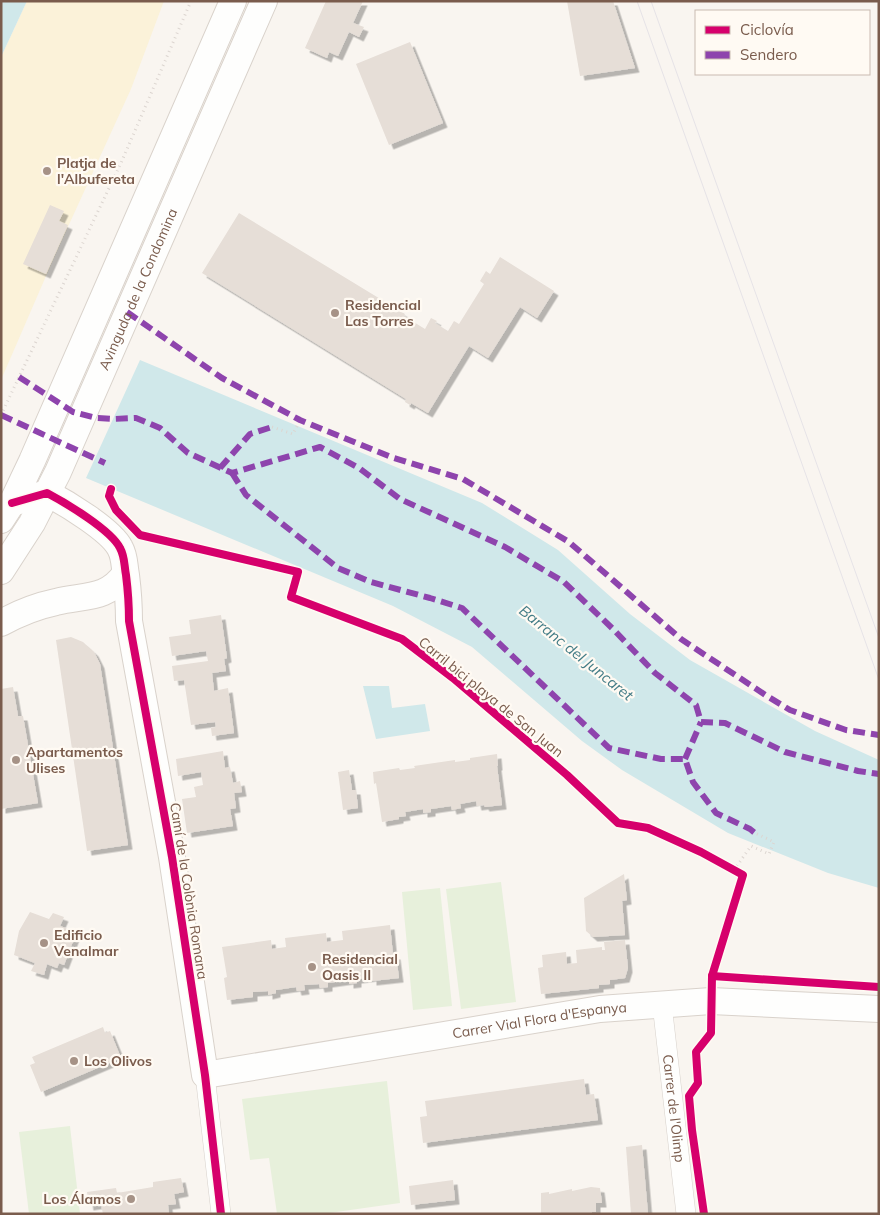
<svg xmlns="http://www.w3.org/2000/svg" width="880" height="1215" viewBox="0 0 880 1215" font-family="Mulish,sans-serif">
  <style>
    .green { fill: #e7f0db }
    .sand { fill: #fbf2d9 }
    .water { fill: #d0e8ea }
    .building { fill: #e6ded7; filter: url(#shadow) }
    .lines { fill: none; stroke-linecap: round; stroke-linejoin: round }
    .street-casing { stroke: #d7d1cb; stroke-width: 20 }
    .secondary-casing { stroke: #d9d2cb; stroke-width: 28 }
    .path { stroke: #dcd5d0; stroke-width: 3; stroke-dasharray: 1 4; stroke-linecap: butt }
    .street { stroke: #fefefd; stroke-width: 19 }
    .secondary { stroke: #fefefd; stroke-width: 26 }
    .tram { stroke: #e6e3e7; stroke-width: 1 }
    .quiet { stroke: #8e44ad; stroke-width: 6; stroke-dasharray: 12 6; stroke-linecap: butt }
    .cycleway-casing { stroke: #fffaf3; stroke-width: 11 }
    .cycleway { stroke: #d6006c; stroke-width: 8 }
    .poi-dot { fill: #a69286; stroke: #fffaf3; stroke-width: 2 }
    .labels { text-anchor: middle; stroke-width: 4.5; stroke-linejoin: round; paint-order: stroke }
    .poi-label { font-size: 14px; font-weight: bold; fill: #7a5c4d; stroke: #fffaf3; text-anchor: start }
    .street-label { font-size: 14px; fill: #7a5c4d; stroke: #fffaf3 }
    .water-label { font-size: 15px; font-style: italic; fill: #437c86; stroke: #fffaf3 }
  </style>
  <defs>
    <filter id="shadow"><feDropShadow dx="4.5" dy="4.5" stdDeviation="0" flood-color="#0004"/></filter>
  </defs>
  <rect width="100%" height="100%" fill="#f9f5f0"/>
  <!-- green -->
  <g class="green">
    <path d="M 501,882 L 516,1002 L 461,1009 L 446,889 Z"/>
    <path d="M 440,888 L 452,1006 L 413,1010 L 402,892 Z"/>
    <path d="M 387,1081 L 400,1203 L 322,1214 L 277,1214 L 269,1158 L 250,1160 L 242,1099 Z"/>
    <path d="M 70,1126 L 80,1214 L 29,1214 L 19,1132 Z"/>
  </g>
  <!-- sand -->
  <path class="sand" d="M 27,1 L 164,1 L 131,89 L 56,253 L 1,380 L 1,57 Z"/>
  <!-- water -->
  <g class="water">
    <path d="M 1,1 L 27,1 L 1,57 Z"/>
    <path d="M 140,360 L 482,503 L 558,550 L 630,614 L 690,660 L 815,731 L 879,760 L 879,888 L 828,873 L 728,833 L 622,770 L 582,741 L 472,647 L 393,606 L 86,478 Z"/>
    <path d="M 363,686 L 389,686 L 392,708 L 425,704 L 430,731 L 376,739 Z"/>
  </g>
  <!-- building -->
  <g class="building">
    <path d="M 326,1 L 363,1 L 353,23 L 364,27 L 359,37 L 349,32 L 338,56 L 329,52 L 327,58 L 305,48 Z"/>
    <path d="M 567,1 L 613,1 L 635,68 L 580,76 Z"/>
    <path d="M 410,42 L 443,123 L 389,145 L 356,64 Z"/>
    <path d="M 50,205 L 64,211 L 59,221 L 68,225 L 46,274 L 23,264 Z"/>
    <path d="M 239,213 L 405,314 L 404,316 L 425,329 L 431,318 L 437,321 L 435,323 L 448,331 L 454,321 L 459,324 L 484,284 L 480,281 L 486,271 L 490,274 L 500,257 L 554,291 L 537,318 L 520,307 L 488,358 L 469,346 L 428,413 L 411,403 L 410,405 L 405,402 L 406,399 L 202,273 Z"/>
    <path d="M 221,615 L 227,658 L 224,659 L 226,671 L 212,673 L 214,691 L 228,688 L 234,733 L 212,736 L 211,728 L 216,727 L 215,722 L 191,725 L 184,680 L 174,681 L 172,666 L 208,661 L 206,651 L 172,656 L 169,637 L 191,634 L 189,620 Z"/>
    <path d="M 71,637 L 83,642 L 94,652 L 100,664 L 128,845 L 87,851 L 56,640 Z"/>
    <path d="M 13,687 L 18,716 L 23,716 L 38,803 L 1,809 L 1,689 Z"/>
    <path d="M 223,751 L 225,768 L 230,767 L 233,783 L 240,781 L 242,792 L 234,793 L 236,808 L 230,809 L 233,826 L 187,833 L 182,799 L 196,797 L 194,787 L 203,785 L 201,772 L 178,776 L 176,759 Z"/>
    <path d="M 497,754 L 498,766 L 497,766 L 502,805 L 485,807 L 484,805 L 477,806 L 476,801 L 460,804 L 461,808 L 452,810 L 451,806 L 431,809 L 431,812 L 423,813 L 423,809 L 405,812 L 406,816 L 399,817 L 399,819 L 382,822 L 376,783 L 374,784 L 373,772 L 399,768 L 400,770 L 415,768 L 414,766 L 455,760 L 455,762 L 470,760 L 470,758 Z"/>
    <path d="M 349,770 L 352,790 L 356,790 L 358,808 L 343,810 L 338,772 Z"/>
    <path d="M 624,874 L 627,900 L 622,901 L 625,935 L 593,937 L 586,931 L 584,898 Z"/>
    <path d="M 30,912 L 49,919 L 53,913 L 64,917 L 60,926 L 71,930 L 68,935 L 75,936 L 64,965 L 59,963 L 57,968 L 47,964 L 44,975 L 31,971 L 35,963 L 14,955 L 19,931 Z"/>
    <path d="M 390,925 L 393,955 L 396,955 L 399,978 L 372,981 L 372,977 L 357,979 L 357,983 L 349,984 L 349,980 L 328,983 L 328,987 L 320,988 L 319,984 L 304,985 L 305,990 L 297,991 L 296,987 L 276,990 L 276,993 L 268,995 L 268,991 L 253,992 L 253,997 L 227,1000 L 224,978 L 227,977 L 222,947 L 271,940 L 272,949 L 286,947 L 285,938 L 326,933 L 327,942 L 343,940 L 342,931 Z"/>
    <path d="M 625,940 L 628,968 L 625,978 L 610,980 L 610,984 L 599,985 L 599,988 L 541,994 L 538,968 L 543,967 L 542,955 L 566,952 L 567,964 L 577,963 L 576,950 L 602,947 L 602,950 L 605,950 L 604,942 Z"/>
    <path d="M 103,1027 L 105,1033 L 110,1031 L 121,1058 L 41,1092 L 30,1065 L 35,1063 L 32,1057 Z"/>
    <path d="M 584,1079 L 586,1095 L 594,1094 L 598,1120 L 423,1143 L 420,1117 L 427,1116 L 425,1101 Z"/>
    <path d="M 642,1145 L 648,1214 L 631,1214 L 626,1147 Z"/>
    <path d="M 181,1178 L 184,1192 L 174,1194 L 176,1204 L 168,1205 L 169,1214 L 103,1214 L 101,1204 L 89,1206 L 87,1192 L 116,1188 L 117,1193 L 153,1187 L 153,1182 Z"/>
    <path d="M 453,1180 L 455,1200 L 411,1205 L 409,1186 Z"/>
    <path d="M 591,1187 L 600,1188 L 602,1203 L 596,1203 L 596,1212 L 592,1212 L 592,1214 L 541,1214 L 541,1193 L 549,1192 L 549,1194 L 572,1189 L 572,1191 Z"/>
  </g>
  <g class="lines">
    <defs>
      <g id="street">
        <path id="s1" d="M 662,1004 L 686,1214"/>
        <path d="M 205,1075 L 221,1214"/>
      </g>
      <g id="secondary">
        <path id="s2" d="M 12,503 L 47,493 C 66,503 111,530 120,548 C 125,557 124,565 126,575 C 128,591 129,605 129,621 L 172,857 L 205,1075 L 600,1009 L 711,1001 L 879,1009"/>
        <path d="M 1,520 L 12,503 L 32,461 L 233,1"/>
        <path id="s3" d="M 1,571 L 32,523 L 58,472 L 264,1"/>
        <path d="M 1,623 C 19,613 37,606 56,602 C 84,595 107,600 125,574"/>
      </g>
    </defs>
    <!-- street casing -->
    <use href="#street" class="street-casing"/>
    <!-- secondary casing -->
    <use href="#secondary" class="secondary-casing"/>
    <!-- path -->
    <g class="path">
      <path d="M 1,415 L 121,163 L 191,1"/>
      <path d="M 272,427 L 293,434 L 300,420"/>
      <path d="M 734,870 L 751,846 L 769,854 L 774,842 L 755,833"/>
    </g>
    <!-- street -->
    <use href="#street" class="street"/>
    <!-- secondary -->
    <use href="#secondary" class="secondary"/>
    <!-- tram -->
    <g class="tram">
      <path d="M 637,1 L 879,680"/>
      <path d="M 651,1 L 879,638"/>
    </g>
    <!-- quiet -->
    <g class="quiet">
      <path d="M 127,312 L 222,378 L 300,420 L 391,457 L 463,479 L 569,542 L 681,639 L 767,696 L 790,710 L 846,730 L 879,735"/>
      <path d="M 19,377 L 73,412 L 96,418 L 113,419 L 136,418 L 160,428 L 188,453 L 232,473 L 320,447 L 359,468 L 400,499 L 505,547 L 564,582 L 613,629 L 655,673 L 696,705 L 701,722 L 725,723 L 785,752 L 858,771 L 879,774"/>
      <path d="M 1,415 L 105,463"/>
      <path d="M 220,468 L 250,434 L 272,427"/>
      <path d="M 232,473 L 246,495 L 338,568 L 371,582 L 430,598 L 462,608 L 609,748 L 661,759 L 685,759 L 693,782 L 716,813 L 750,829 L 755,833"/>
      <path d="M 685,759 L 701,722"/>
    </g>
    <defs>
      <g id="cycleway">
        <path d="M 111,489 L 109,496 L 116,510 L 140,535 L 298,572 L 291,597 L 402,639 L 453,678 L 567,775 L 618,823 L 648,828 L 701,852 L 743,875 L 712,976 L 711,1033 L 696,1052 L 698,1083 L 689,1096 L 692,1130 L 704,1214"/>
        <path d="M 12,503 L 47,493 C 66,503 111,530 120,548 C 125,557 124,565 126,575 C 128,591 129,605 129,621 L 172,857 L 205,1075 L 221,1214"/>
        <path d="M 712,976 L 879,987"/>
      </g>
    </defs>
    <!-- cycleway casing -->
    <use href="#cycleway" class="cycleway-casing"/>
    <!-- cycleway -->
    <use href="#cycleway" class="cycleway"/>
  </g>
  <!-- markers -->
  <g class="poi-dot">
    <circle cx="47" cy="171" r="5"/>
    <circle cx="335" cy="313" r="5"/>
    <circle cx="16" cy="760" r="5"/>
    <circle cx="44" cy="943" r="5"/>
    <circle cx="312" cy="967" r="5"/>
    <circle cx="74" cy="1061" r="5"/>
    <circle cx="131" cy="1199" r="5"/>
  </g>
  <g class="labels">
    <!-- poi labels -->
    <g class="poi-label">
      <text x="57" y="168">Platja de<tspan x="57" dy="16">l'Albufereta</tspan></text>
      <text x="345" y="310">Residencial<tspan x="345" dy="16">Las Torres</tspan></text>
      <text x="26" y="757">Apartamentos<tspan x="26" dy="16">Ulises</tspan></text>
      <text x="54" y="940">Edificio<tspan x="54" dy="16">Venalmar</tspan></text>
      <text x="322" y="964">Residencial<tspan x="322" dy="16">Oasis II</tspan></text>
      <text x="84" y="1066">Los Olivos</text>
      <text x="121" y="1204" text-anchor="end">Los Álamos</text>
    </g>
    <!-- street labels -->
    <g class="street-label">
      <text dy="5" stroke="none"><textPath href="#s3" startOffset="314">Avinguda de la Condomina</textPath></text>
      <text transform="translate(491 697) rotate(39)" y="5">Carril bici playa de San Juan</text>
      <text transform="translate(189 891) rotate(81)" y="5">Camí de la Colònia Romana</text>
      <text dy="5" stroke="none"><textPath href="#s2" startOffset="1002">Carrer Vial Flora d'Espanya</textPath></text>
      <text dy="5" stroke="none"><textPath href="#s1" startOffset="105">Carrer de l'Olimp</textPath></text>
    </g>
    <!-- water labels -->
    <g class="water-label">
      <text transform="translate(576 653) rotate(39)" y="5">Barranc del Juncaret</text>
    </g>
  </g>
  <!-- border -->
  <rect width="880" height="1215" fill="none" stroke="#7a5c4d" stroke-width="5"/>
  <!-- legend -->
  <rect x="695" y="10" width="175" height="65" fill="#fffaf3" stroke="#cabbb1"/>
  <rect x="705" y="26" width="25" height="8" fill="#d6006c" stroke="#cabbb1"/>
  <text x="740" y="35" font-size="15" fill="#7a5c4d">Ciclovía</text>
  <rect x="705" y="51" width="25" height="8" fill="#8e44ad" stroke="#cabbb1"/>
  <text x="740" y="60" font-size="15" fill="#7a5c4d">Sendero</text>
</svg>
